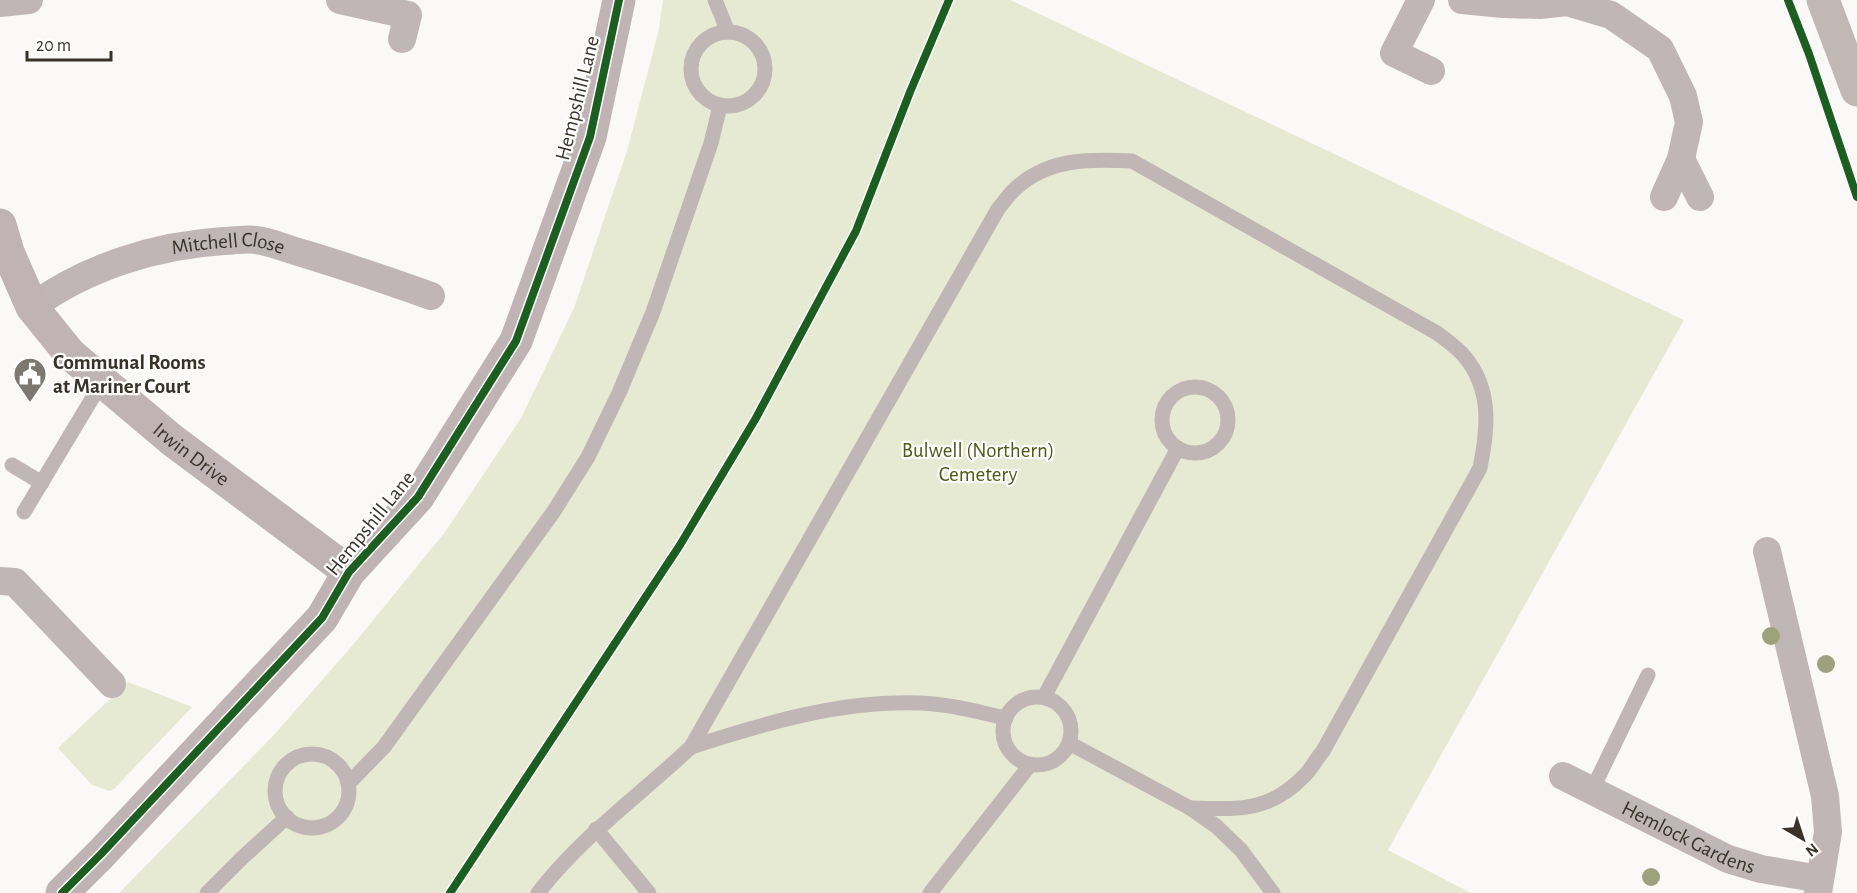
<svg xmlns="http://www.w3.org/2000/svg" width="1857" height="893" viewBox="0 0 1857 893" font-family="'Alegreya Sans',sans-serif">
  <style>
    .green { fill: #e6ead2 }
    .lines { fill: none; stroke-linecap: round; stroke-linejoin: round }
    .lane { stroke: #c0b6b5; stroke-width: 15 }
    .street { stroke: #c0b6b5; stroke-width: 28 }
    .secondary { stroke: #bfb4b3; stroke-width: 33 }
    .primary { stroke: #c1b8b6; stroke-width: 33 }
    .cycleway-casing { stroke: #fff; stroke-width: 11 }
    .cycleway { stroke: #1b5e20; stroke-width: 8 }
    .tree { fill: #9ca27b }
    .labels { text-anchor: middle; stroke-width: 4.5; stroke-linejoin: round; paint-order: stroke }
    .street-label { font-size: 21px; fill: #383229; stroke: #fff }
    .poi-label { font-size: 21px; font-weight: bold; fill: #383229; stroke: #fff; text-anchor: start }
    .park-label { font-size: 21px; fill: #4f5a16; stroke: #fff }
  </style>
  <rect width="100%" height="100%" fill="#fbf9f7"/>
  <!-- green -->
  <g class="green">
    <path d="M 663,0 L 1010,0 L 1684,320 L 1388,850 L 1471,893 L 119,893 L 273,736 L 352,646 L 445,532 L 521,418 L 574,308 L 627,151 L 659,29 Z"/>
    <path d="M 128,682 L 192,707 L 114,789 L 109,791 L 92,785 L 58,748 Z"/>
  </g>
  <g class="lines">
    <!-- lane -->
    <g class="lane">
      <path d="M 715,0 L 728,32"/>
      <circle cx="728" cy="69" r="37"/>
      <circle cx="1195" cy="420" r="33"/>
      <path d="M 12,465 L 42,483"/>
      <path d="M 24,512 L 102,382"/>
      <circle cx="1037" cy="731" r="34"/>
      <path d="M 1044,697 L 1178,448"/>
      <path d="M 1069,743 L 1190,808 L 1216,826 L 1241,850 L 1273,893"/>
      <path d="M 691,747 C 766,723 841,700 920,703 C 949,704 978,712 1006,718"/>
      <circle cx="312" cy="791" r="37"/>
      <path d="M 348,784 L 384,747 L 554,511 L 588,457 L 619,393 L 653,312 L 711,143 L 720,106"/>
      <path d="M 1592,790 L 1648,675"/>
      <path d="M 596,829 L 649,893"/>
      <path d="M 207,893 L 242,858 L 287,817"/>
      <path d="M 538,893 C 581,837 640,795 691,747 L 998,209 C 1004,202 1009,194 1016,188 C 1049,158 1090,159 1132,161 L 1437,333 C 1446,340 1458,348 1465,357 C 1492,390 1488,429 1480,468 L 1323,751 C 1316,759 1311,770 1303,777 C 1268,813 1236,809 1190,808"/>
      <path d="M 930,893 L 1030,765"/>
    </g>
    <!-- street -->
    <g class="street">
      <path d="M 340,0 L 408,15 L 402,39"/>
      <path d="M 1421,0 L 1394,53 L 1431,71"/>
      <path d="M 1462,0 L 1503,4 L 1540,5 L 1567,2 L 1611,15 L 1660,49 L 1683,96 L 1689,122 L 1681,159 L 1664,197"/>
      <path d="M 0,3 L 29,0"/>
      <path d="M 1681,159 L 1700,197"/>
      <path id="s1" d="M 32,307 C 86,267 157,245 224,241 C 234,241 246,238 256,240 C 272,242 289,250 305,254 C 348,267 389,281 431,296"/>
      <path d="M 1767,551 L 1825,796 L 1828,832 L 1818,893"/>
      <path d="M 0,581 L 15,582 L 112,684"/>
      <path id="s2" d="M 1563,776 L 1728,859 L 1761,869 L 1820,879"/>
    </g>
    <!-- secondary -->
    <g class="secondary">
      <path id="s3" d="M 0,225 L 8,252 L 32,307 L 70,354 L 172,440 L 349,572"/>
      <path d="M 62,893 L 101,854 L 322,618 L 349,572 L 418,497 L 516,341 L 590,137 L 619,0"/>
    </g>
    <!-- primary -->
    <path class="primary" d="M 1823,0 L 1857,90"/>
    <defs>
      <g id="cycleway">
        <path d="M 1788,0 L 1809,54 L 1857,197"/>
        <path d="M 62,893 L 101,854 L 322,618 L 349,572 L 418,497 L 516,341 L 590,137 L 619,0"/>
        <path d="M 450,893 L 680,545 L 756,418 L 856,231 L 910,92 L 949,0"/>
      </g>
    </defs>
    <!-- cycleway casing -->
    <use href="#cycleway" class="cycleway-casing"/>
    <!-- cycleway -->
    <use href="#cycleway" class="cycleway"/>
  </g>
  <!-- trees -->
  <g class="tree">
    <circle cx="1771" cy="636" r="9"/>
    <circle cx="1826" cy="664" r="9"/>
    <circle cx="1651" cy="877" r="9"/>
  </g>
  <!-- icons -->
  <defs>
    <symbol id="civic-pin" viewBox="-11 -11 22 30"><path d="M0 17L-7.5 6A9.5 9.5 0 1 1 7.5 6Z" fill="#7c7871" stroke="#fff"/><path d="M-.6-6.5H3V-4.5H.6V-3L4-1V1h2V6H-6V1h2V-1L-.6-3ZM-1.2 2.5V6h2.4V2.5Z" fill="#fff"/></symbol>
  </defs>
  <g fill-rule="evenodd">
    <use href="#civic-pin" x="11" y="355" width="38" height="52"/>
  </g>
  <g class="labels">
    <!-- street labels -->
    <g class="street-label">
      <text transform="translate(577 98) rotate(-76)" y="7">Hempshill Lane</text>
      <text dy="7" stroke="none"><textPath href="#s1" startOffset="210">Mitchell Close</textPath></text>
      <text dy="7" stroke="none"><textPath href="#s3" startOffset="306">Irwin Drive</textPath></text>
      <text transform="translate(370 523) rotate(-51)" y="7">Hempshill Lane</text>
      <text dy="7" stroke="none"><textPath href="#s2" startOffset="140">Hemlock Gardens</textPath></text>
    </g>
    <!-- poi labels -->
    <g class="poi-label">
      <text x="53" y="369">Communal Rooms<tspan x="53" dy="24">at Mariner Court</tspan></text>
    </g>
    <!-- park labels -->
    <g class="park-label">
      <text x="978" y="457">Bulwell (Northern)<tspan x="978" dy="24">Cemetery</tspan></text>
    </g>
  </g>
  <!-- north arrow -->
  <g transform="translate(1803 839) rotate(141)" stroke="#ffffff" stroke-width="4.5" paint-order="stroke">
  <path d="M0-4.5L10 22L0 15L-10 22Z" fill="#383229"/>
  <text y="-9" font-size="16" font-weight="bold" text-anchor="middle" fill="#383229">N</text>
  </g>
  <!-- scale -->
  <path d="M27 51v9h84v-9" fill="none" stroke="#383229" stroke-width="3"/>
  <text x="36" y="51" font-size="18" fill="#383229" stroke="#ffffff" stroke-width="4.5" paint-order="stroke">20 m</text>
</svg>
